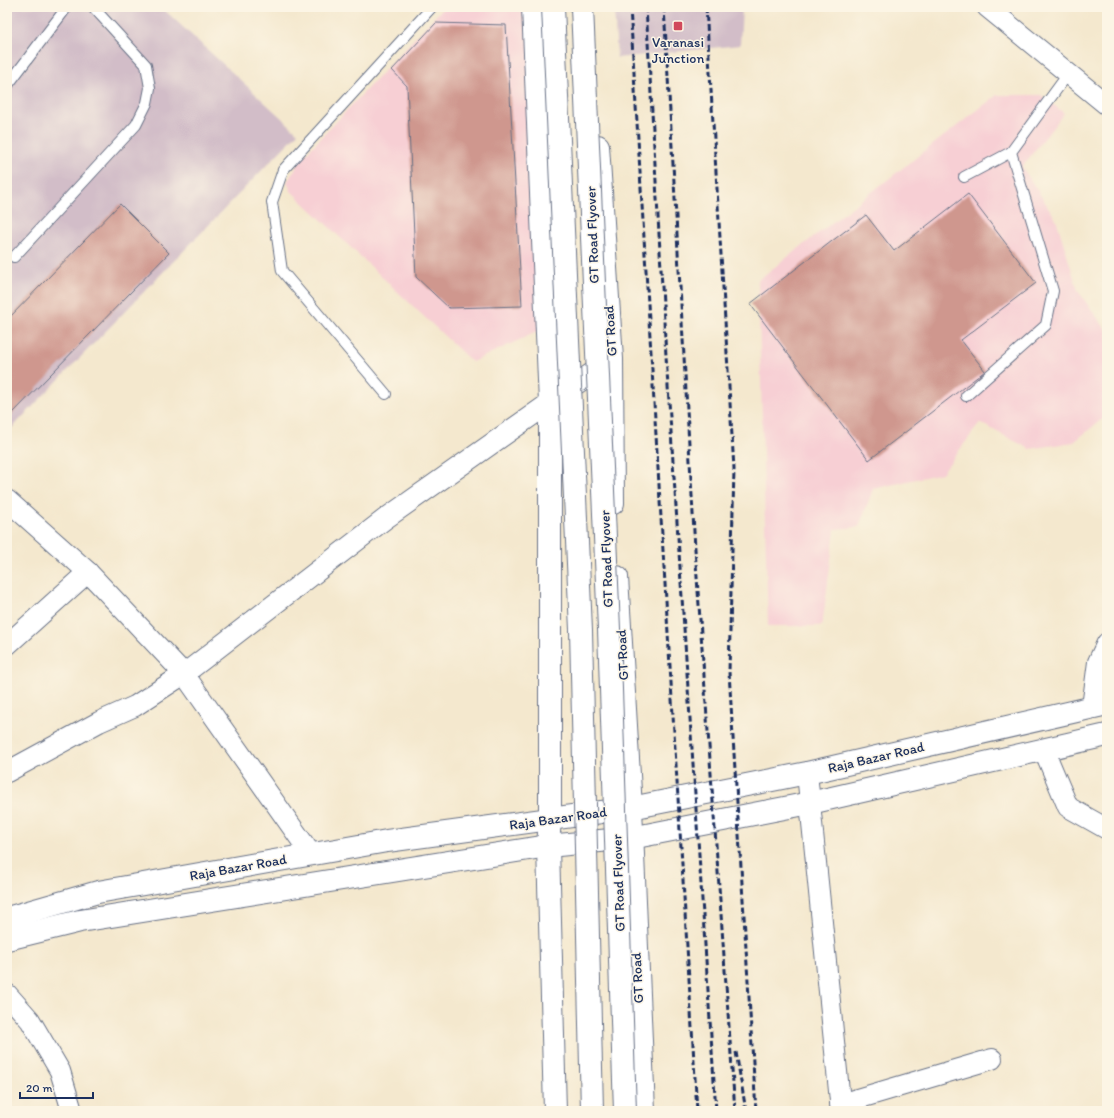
<svg xmlns="http://www.w3.org/2000/svg" width="1114" height="1118" viewBox="0 0 1114 1118" font-family="Itim,sans-serif">
  <style>
    .built { fill: #f7cfd4 }
    .industrial { fill: #d2bdc8 }
    .building { fill: #cf978e }
    .lines { fill: none; stroke-linecap: round; stroke-linejoin: round }
    .service-casing { stroke: #677085; stroke-width: 12 }
    .minor-casing { stroke: #677085; stroke-width: 22 }
    .primary-casing { stroke: #677085; stroke-width: 24 }
    .service { stroke: #fff; stroke-width: 10 }
    .minor { stroke: #fff; stroke-width: 20 }
    .primary { stroke: #fff; stroke-width: 22 }
    .rail { stroke: #1b2f5e; stroke-width: 3; stroke-dasharray: 6 3; stroke-linecap: butt }
    .trunk-bridge-casing { stroke: #677085; stroke-width: 24; stroke-linecap: butt }
    .trunk-bridge { stroke: #fff; stroke-width: 22 }
    .poi-dot { fill: #d1495b; stroke: #fcf5e5; stroke-width: 1.5 }
    .labels { text-anchor: middle; stroke-width: 3; stroke-linejoin: round; paint-order: stroke }
    .poi-label { font-size: 14px; fill: #1b2f5e; stroke: #fcf5e5 }
    .street-label { font-size: 14px; fill: #1b2f5e; stroke: #fcf5e5 }
  </style>
  <rect width="100%" height="100%" fill="#fcf5e5"/>
  <filter id="ink" filterUnits="userSpaceOnUse"><feTurbulence type="fractalNoise" baseFrequency=".025" numOctaves="2"/><feDisplacementMap in="SourceGraphic" scale="8" xChannelSelector="R" yChannelSelector="G"/><feConvolveMatrix kernelMatrix="1 2 1 2 8 2 1 2 1" color-interpolation-filters="sRGB"/></filter>
  <filter id="wash" filterUnits="userSpaceOnUse"><feTurbulence type="fractalNoise" baseFrequency=".012" numOctaves="4" result="noise"/><feDisplacementMap in="SourceGraphic" scale="16" xChannelSelector="R" yChannelSelector="G"/><feGaussianBlur stdDeviation="0.9" result="paint"/><feColorMatrix in="noise" values="0 0 0 0 0 0 0 0 0 0 0 0 0 0 0 0 0 1.4 0 .05"/><feComposite in="paint" operator="in"/></filter>
  <g filter="url(#wash)">
    <rect width="100%" height="100%" fill="#f4e8ce"/>
    <!-- built -->
    <g class="built">
      <path d="M 444,7 L 532,7 L 543,329 L 472,362 L 291,191 L 287,182 L 302,158 Z"/>
      <path d="M 997,95 L 1041,95 L 1064,113 L 1022,167 L 1056,219 L 1078,291 L 1107,331 L 1107,415 L 1074,442 L 1030,449 L 980,423 L 942,473 L 873,489 L 859,527 L 835,529 L 822,626 L 768,626 L 758,280 Z"/>
    </g>
    <!-- industrial -->
    <g class="industrial">
      <path d="M 7,7 L 161,7 L 298,133 L 7,433 Z"/>
      <path d="M 614,7 L 742,7 L 740,45 L 617,58 Z"/>
    </g>
    <g id="blocks">
      <!-- building -->
      <g class="building">
        <path d="M 436,23 L 506,25 L 522,306 L 449,308 L 416,277 L 407,86 L 392,70 Z"/>
        <path d="M 968,194 L 1036,283 L 961,340 L 985,371 L 869,460 L 750,304 L 866,215 L 894,251 Z"/>
        <path d="M 120,204 L 169,253 L 11,415 L 7,412 L 7,320 Z"/>
      </g>
    </g>
  </g>
  <g filter="url(#ink)">
    <use href="#blocks" fill-opacity="0" stroke="#677085" stroke-width="1"/>
    <g class="lines">
      <defs>
        <g id="service">
          <path d="M 7,86 L 67,7"/>
          <path d="M 964,177 L 1011,152"/>
          <path d="M 14,257 L 136,125 L 147,103 L 150,88 L 146,65 L 93,7"/>
          <path d="M 386,394 L 282,271 L 272,202 L 283,170 L 432,7"/>
          <path d="M 966,396 L 1046,325 L 1053,291 L 1011,152 L 1068,74"/>
        </g>
        <g id="minor">
          <path d="M 987,7 L 1107,105"/>
          <path d="M 7,500 L 88,572 L 184,674 L 311,854"/>
          <path d="M 7,645 L 88,572"/>
          <path d="M 1092,707 L 1098,662 L 1107,643"/>
          <path d="M 1044,750 L 1068,807 L 1107,829"/>
          <path d="M 7,772 L 99,722 L 135,706 L 184,674 L 385,519 L 609,361"/>
          <path d="M 807,773 L 841,1111"/>
          <path d="M 7,994 L 30,1020 L 60,1071 L 72,1111"/>
          <path d="M 840,1104 L 992,1059"/>
        </g>
        <g id="primary">
          <path d="M 533,7 L 550,403 L 550,819 L 548,846 L 555,1111"/>
          <path d="M 598,146 L 612,359 L 613,503"/>
          <path d="M 617,577 L 631,808 L 644,1111"/>
          <path d="M 7,918 L 98,892 L 387,841 L 631,808 L 807,773 L 1107,704"/>
          <path d="M 7,939 L 80,921 L 548,846 L 631,838 L 810,803 L 1107,735"/>
        </g>
      </defs>
      <!-- service casing -->
      <use href="#service" class="service-casing"/>
      <!-- minor casing -->
      <use href="#minor" class="minor-casing"/>
      <!-- primary casing -->
      <use href="#primary" class="primary-casing"/>
      <!-- service -->
      <use href="#service" class="service"/>
      <!-- minor -->
      <use href="#minor" class="minor"/>
      <!-- primary -->
      <use href="#primary" class="primary"/>
      <!-- rail -->
      <g class="rail">
        <path d="M 630,7 L 697,1111"/>
        <path d="M 646,7 L 666,356 L 716,1111"/>
        <path d="M 664,7 L 695,549 L 735,1111"/>
        <path d="M 706,7 L 734,469 L 729,672 L 756,1111"/>
        <path d="M 736,1052 L 746,1111"/>
      </g>
      <defs>
        <g id="trunk-bridge">
          <path d="M 553,7 L 581,630 L 592,1111"/>
          <path d="M 582,7 L 609,629 L 625,1111"/>
        </g>
      </defs>
      <!-- trunk-bridge casing -->
      <use href="#trunk-bridge" class="trunk-bridge-casing"/>
      <!-- trunk-bridge -->
      <use href="#trunk-bridge" class="trunk-bridge"/>
    </g>
  </g>
  <!-- markers -->
  <rect class="poi-dot" x="673" y="21" width="10" height="10" rx="2"/>
  <g class="labels">
    <!-- poi labels -->
    <g class="poi-label">
      <text x="678" y="47">Varanasi<tspan x="678" dy="16">Junction</tspan></text>
    </g>
    <!-- street labels -->
    <g class="street-label">
      <text transform="translate(592 235) rotate(-92)" y="5">GT Road Flyover</text>
      <text transform="translate(610 331) rotate(-94)" y="5">GT Road</text>
      <text transform="translate(606 559) rotate(-92)" y="5">GT Road Flyover</text>
      <text transform="translate(622 655) rotate(-93)" y="5">GT Road</text>
      <text transform="translate(876 757) rotate(-13)" y="5">Raja Bazar Road</text>
      <text transform="translate(558 818) rotate(-8)" y="5">Raja Bazar Road</text>
      <text transform="translate(238 867) rotate(-10)" y="5">Raja Bazar Road</text>
      <text transform="translate(618 883) rotate(-92)" y="5">GT Road Flyover</text>
      <text transform="translate(637 978) rotate(-93)" y="5">GT Road</text>
    </g>
  </g>
  <!-- margin -->
  <rect width="1114" height="1118" fill="none" stroke="#fcf5e5" stroke-width="24"/>
  <!-- scale -->
  <path d="M20 1092v6h73v-6" fill="none" stroke="#1b2f5e" stroke-width="2"/>
  <text x="26" y="1092" font-size="12" fill="#1b2f5e" stroke="#fcf5e5" stroke-width="3" paint-order="stroke">20 m</text>
</svg>
